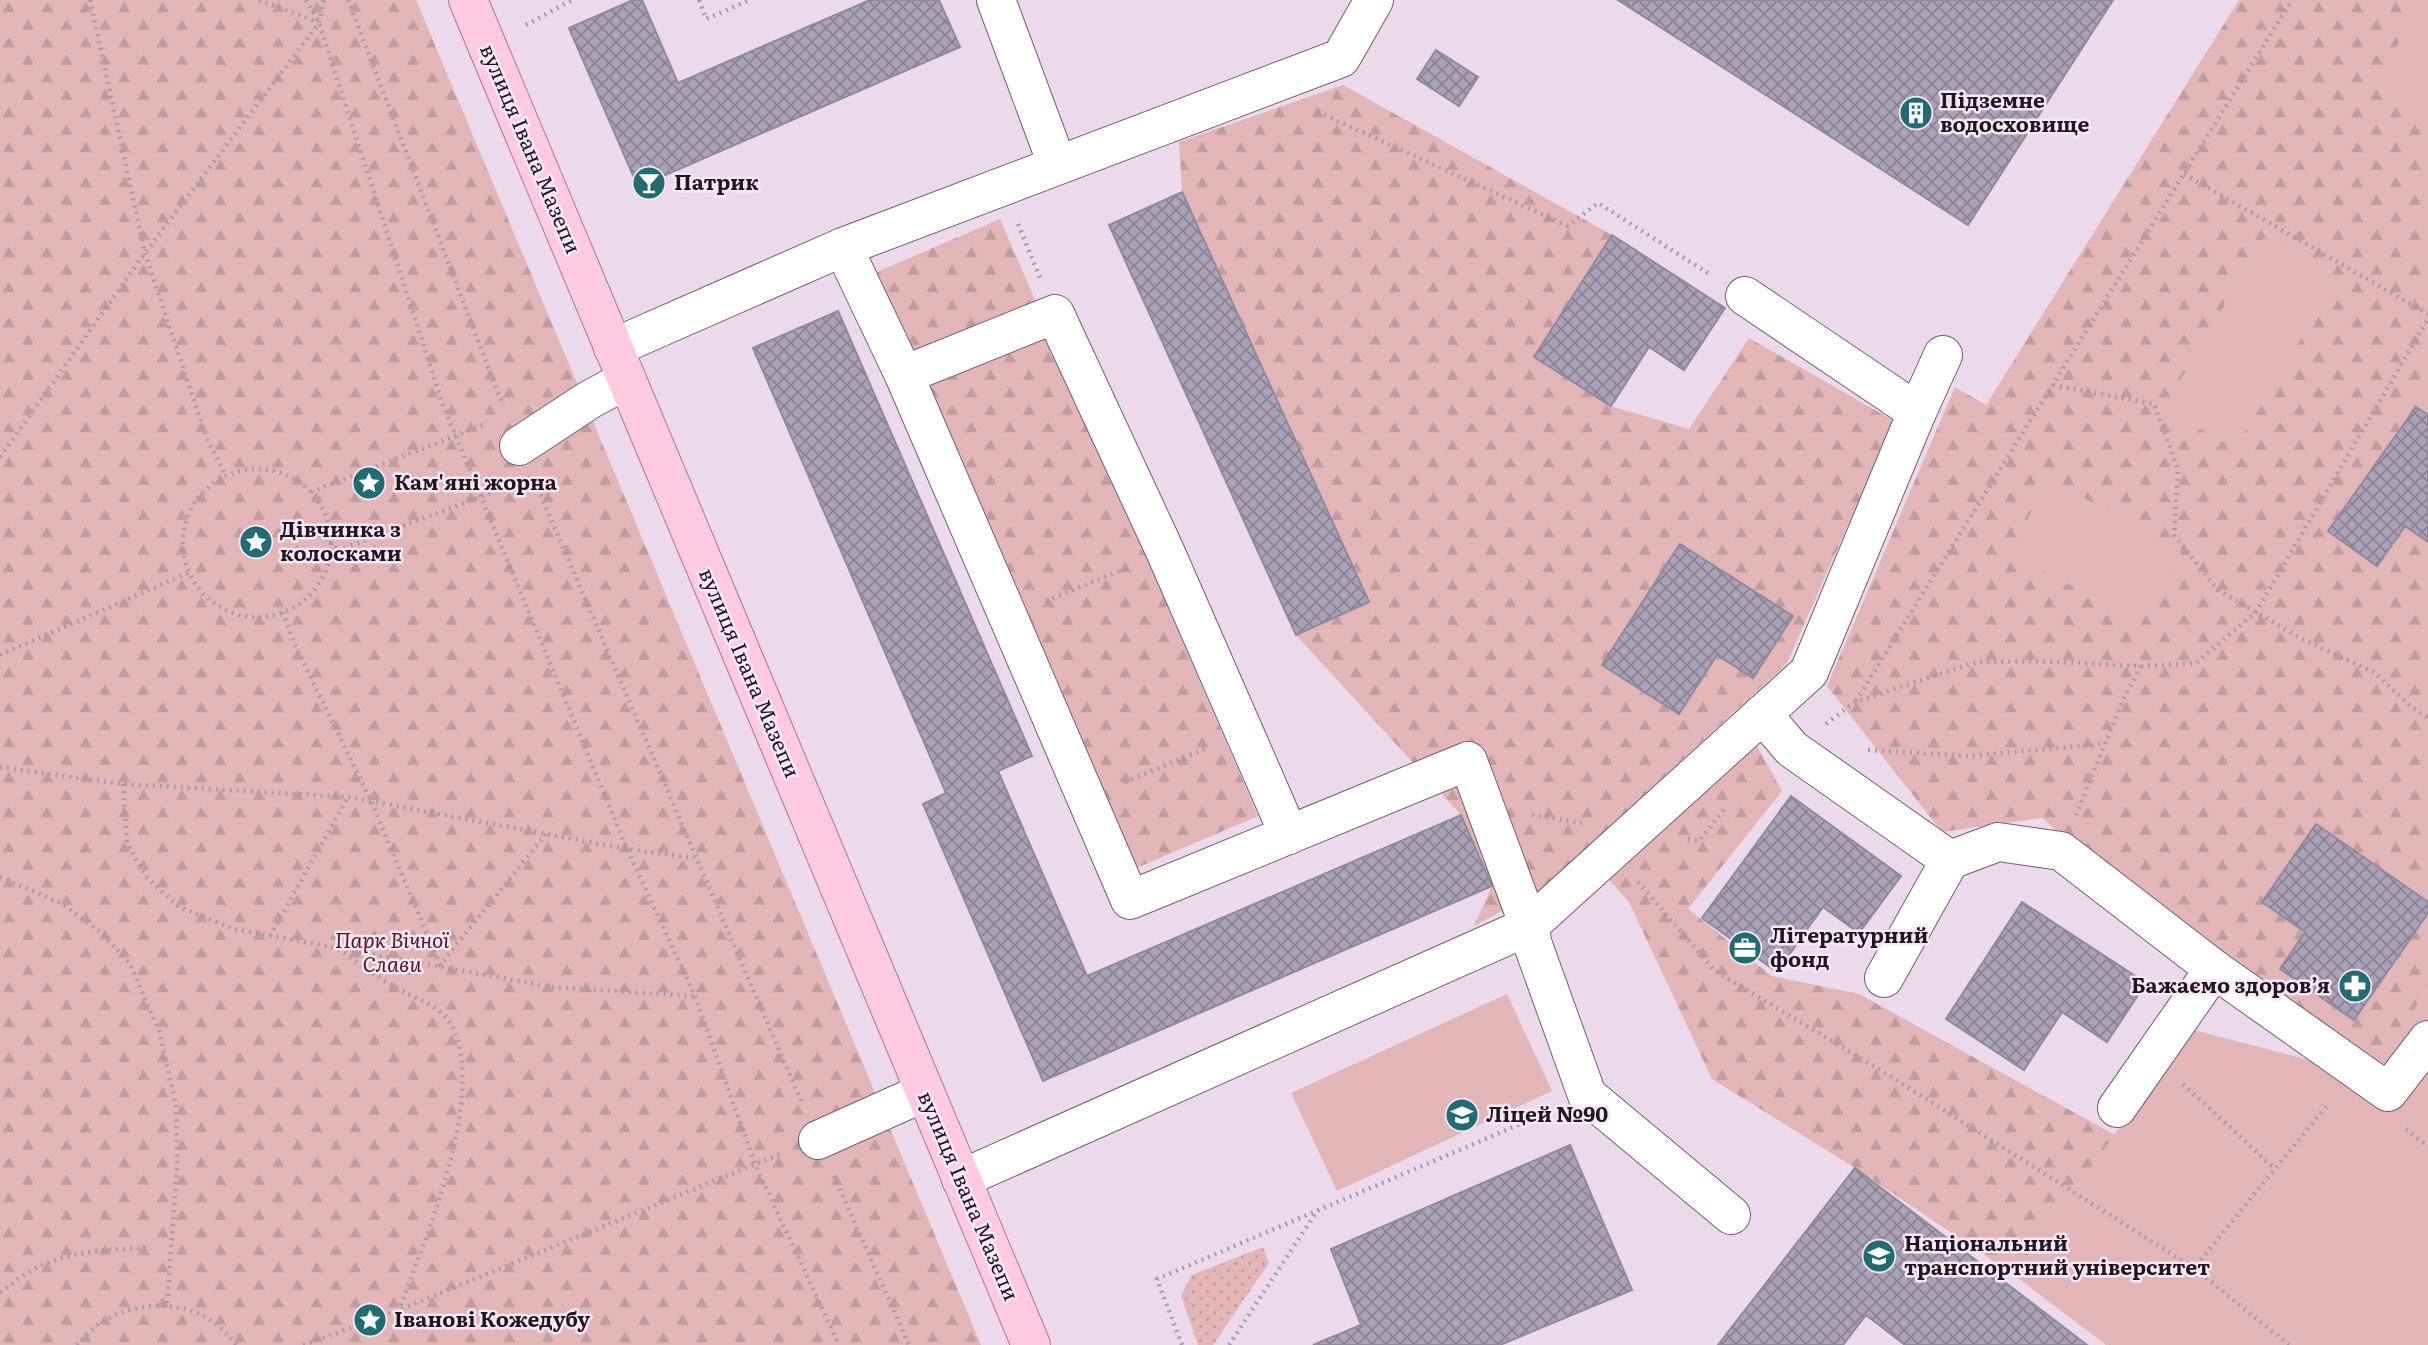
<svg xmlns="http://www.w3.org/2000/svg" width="2428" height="1345" viewBox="0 0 2428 1345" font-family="Literata,serif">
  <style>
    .grass { fill: url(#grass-dots) }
    .forest { fill: url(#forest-firs) }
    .green { fill: #e2b6b6 }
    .building { fill: url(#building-cross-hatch); stroke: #90899d; stroke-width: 2 }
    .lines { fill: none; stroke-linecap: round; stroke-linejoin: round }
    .minor-casing { stroke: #70606f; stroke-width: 40 }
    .major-casing { stroke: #ae748e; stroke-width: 40 }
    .path { stroke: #a99aa9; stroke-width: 4.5; stroke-dasharray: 2 5; stroke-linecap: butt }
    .minor { stroke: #fff; stroke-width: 38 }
    .major { stroke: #fdcae0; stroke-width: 38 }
    .labels { text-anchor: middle; stroke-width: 5; stroke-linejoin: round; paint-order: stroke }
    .poi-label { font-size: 21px; font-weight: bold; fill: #1e171e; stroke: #fae7f8; text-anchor: start }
    .street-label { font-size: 21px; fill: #1e171e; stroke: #fae7f8 }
    .park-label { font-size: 21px; font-style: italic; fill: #56161e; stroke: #fae7f8 }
  </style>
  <defs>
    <pattern id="grass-dots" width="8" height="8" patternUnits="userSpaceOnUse" patternTransform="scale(1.75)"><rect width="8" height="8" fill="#e2b6b6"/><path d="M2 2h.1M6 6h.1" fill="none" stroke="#c19c9c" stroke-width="1.8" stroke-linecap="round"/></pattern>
    <pattern id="forest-firs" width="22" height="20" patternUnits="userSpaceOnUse" patternTransform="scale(1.75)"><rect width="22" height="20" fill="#e2b6b6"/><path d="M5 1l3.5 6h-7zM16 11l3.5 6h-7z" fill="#c19c9c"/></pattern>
    <pattern id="building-cross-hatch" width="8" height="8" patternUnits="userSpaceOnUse" patternTransform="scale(1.75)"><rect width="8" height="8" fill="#aaa2b7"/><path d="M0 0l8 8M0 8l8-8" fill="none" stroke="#8a8394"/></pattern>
  </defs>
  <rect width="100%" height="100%" fill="#ecd9eb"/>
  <!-- grass -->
  <path class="grass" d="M 1263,1247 L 1269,1263 L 1213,1345 L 1198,1345 L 1181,1295 L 1192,1275 Z"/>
  <!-- forest -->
  <g class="forest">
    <path d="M 0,0 L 416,0 L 981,1345 L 0,1345 Z"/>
    <path d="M 2239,0 L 2428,0 L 2428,988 L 2390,1049 L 2317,1062 L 2042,818 L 1942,832 L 1827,686 L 1955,387 L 1986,405 Z"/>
    <path d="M 1343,85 L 1612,235 L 1534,356 L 1610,406 L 1689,429 L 1749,338 L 1894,421 L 1787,663 L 1541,890 L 1474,926 L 1492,886 L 1461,815 L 1296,635 L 1369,602 L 1182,192 L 1179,142 Z"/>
    <path d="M 1000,219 L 1258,816 L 1134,869 L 877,272 Z"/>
    <path d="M 1757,746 L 1782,791 L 1688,909 L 1772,976 L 1859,994 L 2115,1135 L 2014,1275 L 1855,1168 L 1712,1079 L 1629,902 L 1609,880 Z"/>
  </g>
  <!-- green -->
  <g class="green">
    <path d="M 2424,0 L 2428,0 L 2428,119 L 2372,87 Z"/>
    <path d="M 2264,238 L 2336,281 L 2235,449 L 2164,408 Z"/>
    <path d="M 2050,479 L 2181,552 L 2141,624 L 2009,551 Z"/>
    <path d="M 2428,988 L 2428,1345 L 2106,1345 L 2014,1275 L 2190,1029 L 2317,1062 L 2390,1048 Z"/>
    <path d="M 1507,994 L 1552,1091 L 1337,1191 L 1291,1093 Z"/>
  </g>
  <!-- building -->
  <g class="building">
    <path d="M 633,0 L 642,0 L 678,83 L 870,0 L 939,0 L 960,47 L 638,187 L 569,28 Z"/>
    <path d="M 1618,0 L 2113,0 L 1968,225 Z"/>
    <path d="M 1436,50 L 1478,77 L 1459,106 L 1417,79 Z"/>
    <path d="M 1182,192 L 1369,602 L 1296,635 L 1109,225 Z"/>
    <path d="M 1612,235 L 1725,308 L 1684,370 L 1649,347 L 1611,406 L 1534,357 Z"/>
    <path d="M 838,311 L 1032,756 L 998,771 L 1087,976 L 1461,815 L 1492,886 L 1043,1081 L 923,804 L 946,793 L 753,348 Z"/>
    <path d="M 2416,407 L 2428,415 L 2428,542 L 2405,526 L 2377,566 L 2328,531 Z"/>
    <path d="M 1680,544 L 1793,616 L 1753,678 L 1717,655 L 1679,714 L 1602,665 Z"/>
    <path d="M 1791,796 L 1901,876 L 1859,933 L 1823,907 L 1777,972 L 1702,918 Z"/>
    <path d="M 2316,824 L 2428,902 L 2428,913 L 2354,1020 L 2280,969 L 2305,932 L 2262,902 Z"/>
    <path d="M 2022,902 L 2146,983 L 2107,1042 L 2062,1012 L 2024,1070 L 1946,1019 Z"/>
    <path d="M 1570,1145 L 1632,1290 L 1500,1345 L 1313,1345 L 1361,1325 L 1331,1249 Z"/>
    <path d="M 1855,1168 L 2087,1345 L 1905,1345 L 1866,1315 L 1843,1345 L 1718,1345 Z"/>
  </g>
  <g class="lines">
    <defs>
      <g id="minor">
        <path d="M 996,0 L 1057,164"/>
        <path d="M 843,247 L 904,375 L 1130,900 L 1468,761 L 1529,926 L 1533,945 L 1587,1095 L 1731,1215"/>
        <path d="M 613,348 L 843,247 L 1341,58 L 1374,0"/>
        <path d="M 904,375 L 1055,314 L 1165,551 L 1289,835"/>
        <path d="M 1917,412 L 1943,355"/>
        <path d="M 519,446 L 589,400 L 626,380"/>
        <path d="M 1762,714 L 1792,749 L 1950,860 L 1998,842 L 2061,851 L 2214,969 L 2388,1092 L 2428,1040"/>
        <path d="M 1884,978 L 1950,860"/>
        <path d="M 2117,1108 L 2214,969"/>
        <path d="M 818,1140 L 925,1092"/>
        <path d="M 961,1179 L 1529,926 L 1809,672 L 1917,412 L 1745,296"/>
      </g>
      <path id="major" d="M 468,0 L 1031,1345"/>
    </defs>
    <!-- minor casing -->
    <use href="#minor" class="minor-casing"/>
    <!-- major casing -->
    <use href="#major" class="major-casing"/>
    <!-- path -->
    <g class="path">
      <path d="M 90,0 L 145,253 L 206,437 L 226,476"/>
      <path d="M 259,0 L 317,22"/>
      <path d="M 306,0 L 319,23 L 443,405 L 627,849 L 695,996 L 755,1164 L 839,1345"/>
      <path d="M 348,0 L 503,406"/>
      <path d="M 699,0 L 706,19 L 750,0"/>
      <path d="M 526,25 L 572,0"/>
      <path d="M 1318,112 L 1568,226 L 1598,203 L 1711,275"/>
      <path d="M 2184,174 L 2428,314"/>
      <path d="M 1018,224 L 1040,278"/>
      <path d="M 2053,385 L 2154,404 L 2178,469 L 2174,535 L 2218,590 L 2302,639 L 2374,672 L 2408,704 L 2428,718"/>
      <path d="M 0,457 L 145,253 L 319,23 L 324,0"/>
      <circle cx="257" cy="543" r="74"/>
      <path d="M 535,482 L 801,1101"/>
      <path d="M 311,492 L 483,425"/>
      <path d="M 331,553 L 509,486"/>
      <path d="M 1046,601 L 1129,567"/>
      <path d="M 283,612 L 294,643 L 371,801 L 440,965 L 546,834"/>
      <path d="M 0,655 L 190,572"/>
      <path d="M 2141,666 L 2196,663 L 2256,612 L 2428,319"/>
      <path d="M 1856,701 L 2292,0"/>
      <path d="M 1826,724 L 1855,702 L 1977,662 L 2037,661 L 2141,666 L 2122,702 L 2076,815"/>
      <path d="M 1868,750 L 1967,756 L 2105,744"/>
      <path d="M 0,767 L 123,784 L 348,797 L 627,849 L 694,858"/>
      <path d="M 1125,782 L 1207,748"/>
      <path d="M 123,784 L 127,842 L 145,876 L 179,907 L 234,929 L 551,987 L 694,996"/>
      <path d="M 1532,815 L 1582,823"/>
      <path d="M 1688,839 L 1699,841 L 1726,807"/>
      <path d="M 0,877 L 61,903 L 99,931 L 130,964 L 159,1031 L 176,1105 L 177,1168 L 167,1305"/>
      <path d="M 1638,882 L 1715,971 L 1877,1068 L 2194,1268"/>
      <path d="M 270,936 L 348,797"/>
      <path d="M 338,949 C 356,961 373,974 391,985 C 410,997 441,1004 452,1026 C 487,1095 425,1241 399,1309"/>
      <path d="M 2183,1084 L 2275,1169"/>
      <path d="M 2406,1129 L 2428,1147"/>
      <path d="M 834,1176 L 909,1345"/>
      <path d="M 0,1292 C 11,1285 21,1276 32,1270 C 67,1251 113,1248 151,1248"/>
      <path d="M 77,1345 C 85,1337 95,1325 105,1320 C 149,1296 205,1301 236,1345"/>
      <path d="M 303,1345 L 399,1310 L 780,1154"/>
      <path d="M 1182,1345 L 1157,1279 L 1551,1111"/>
      <path d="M 1229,1345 L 1317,1211"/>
      <path d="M 2289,1345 L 2194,1268 L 2329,1103"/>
    </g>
    <!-- minor -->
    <use href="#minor" class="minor"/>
    <!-- major -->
    <use href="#major" class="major"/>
  </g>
  <!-- icons -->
  <defs>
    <symbol id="building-disc" viewBox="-11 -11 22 22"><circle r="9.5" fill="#216c72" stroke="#fae7f8"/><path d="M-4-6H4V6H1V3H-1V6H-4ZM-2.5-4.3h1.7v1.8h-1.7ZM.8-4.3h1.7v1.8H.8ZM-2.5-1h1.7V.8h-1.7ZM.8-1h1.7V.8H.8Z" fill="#fff"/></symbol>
    <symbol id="bar-disc" viewBox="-11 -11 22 22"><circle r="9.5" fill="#216c72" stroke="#fae7f8"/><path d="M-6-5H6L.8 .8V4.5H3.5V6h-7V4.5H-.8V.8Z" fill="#fff"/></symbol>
    <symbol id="sight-disc" viewBox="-11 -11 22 22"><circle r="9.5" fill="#216c72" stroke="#fae7f8"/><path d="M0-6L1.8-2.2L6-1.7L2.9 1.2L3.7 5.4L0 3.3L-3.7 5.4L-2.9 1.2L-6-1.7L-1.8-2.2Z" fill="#fff"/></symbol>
    <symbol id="office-disc" viewBox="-11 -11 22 22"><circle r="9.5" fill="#216c72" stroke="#fae7f8"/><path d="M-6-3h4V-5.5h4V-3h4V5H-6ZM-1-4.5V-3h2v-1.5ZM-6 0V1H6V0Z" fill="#fff"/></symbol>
    <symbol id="pharmacy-disc" viewBox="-11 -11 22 22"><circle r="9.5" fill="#216c72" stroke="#fae7f8"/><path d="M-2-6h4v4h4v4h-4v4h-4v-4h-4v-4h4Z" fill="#fff"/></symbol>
    <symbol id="school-disc" viewBox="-11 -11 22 22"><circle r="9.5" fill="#216c72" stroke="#fae7f8"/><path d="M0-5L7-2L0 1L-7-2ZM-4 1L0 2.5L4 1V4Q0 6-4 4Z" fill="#fff"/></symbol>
    <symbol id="university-disc" viewBox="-11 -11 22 22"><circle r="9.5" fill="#216c72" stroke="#fae7f8"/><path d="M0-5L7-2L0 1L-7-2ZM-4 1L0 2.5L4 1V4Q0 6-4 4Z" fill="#fff"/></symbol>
  </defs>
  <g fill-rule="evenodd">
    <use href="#building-disc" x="1897" y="94" width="38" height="38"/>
    <use href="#bar-disc" x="630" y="164" width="38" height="38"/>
    <use href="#sight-disc" x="350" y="464" width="38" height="38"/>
    <use href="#sight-disc" x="237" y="523" width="38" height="38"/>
    <use href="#office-disc" x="1726" y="929" width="38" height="38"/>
    <use href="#pharmacy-disc" x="2336" y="967" width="38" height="38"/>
    <use href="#school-disc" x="1443" y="1096" width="38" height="38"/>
    <use href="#university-disc" x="1860" y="1237" width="38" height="38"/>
    <use href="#sight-disc" x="351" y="1301" width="38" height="38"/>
  </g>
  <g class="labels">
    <!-- poi labels -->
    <g class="poi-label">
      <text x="1940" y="108">Підземне<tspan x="1940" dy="24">водосховище</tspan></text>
      <text x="674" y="190">Патрик</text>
      <text x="394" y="490">Кам'яні жорна</text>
      <text x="280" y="537">Дівчинка з<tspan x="280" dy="24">колосками</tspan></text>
      <text x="1770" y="943">Літературний<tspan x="1770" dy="24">фонд</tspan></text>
      <text x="2330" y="993" text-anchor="end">Бажаємо здоровʼя</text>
      <text x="1486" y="1122">Ліцей №90</text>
      <text x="1904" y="1251">Національний<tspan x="1904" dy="24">транспортний університет</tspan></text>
      <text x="394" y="1327">Іванові Кожедубу</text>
    </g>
    <!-- street labels -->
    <g class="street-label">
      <text transform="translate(530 149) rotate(67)" y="7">вулиця Івана Мазепи</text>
      <text transform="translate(749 673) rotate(67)" y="7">вулиця Івана Мазепи</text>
      <text transform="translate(968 1196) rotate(67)" y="7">вулиця Івана Мазепи</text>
    </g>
    <!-- park labels -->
    <g class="park-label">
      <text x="392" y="948">Парк Вічної<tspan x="392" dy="24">Слави</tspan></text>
    </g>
  </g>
</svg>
